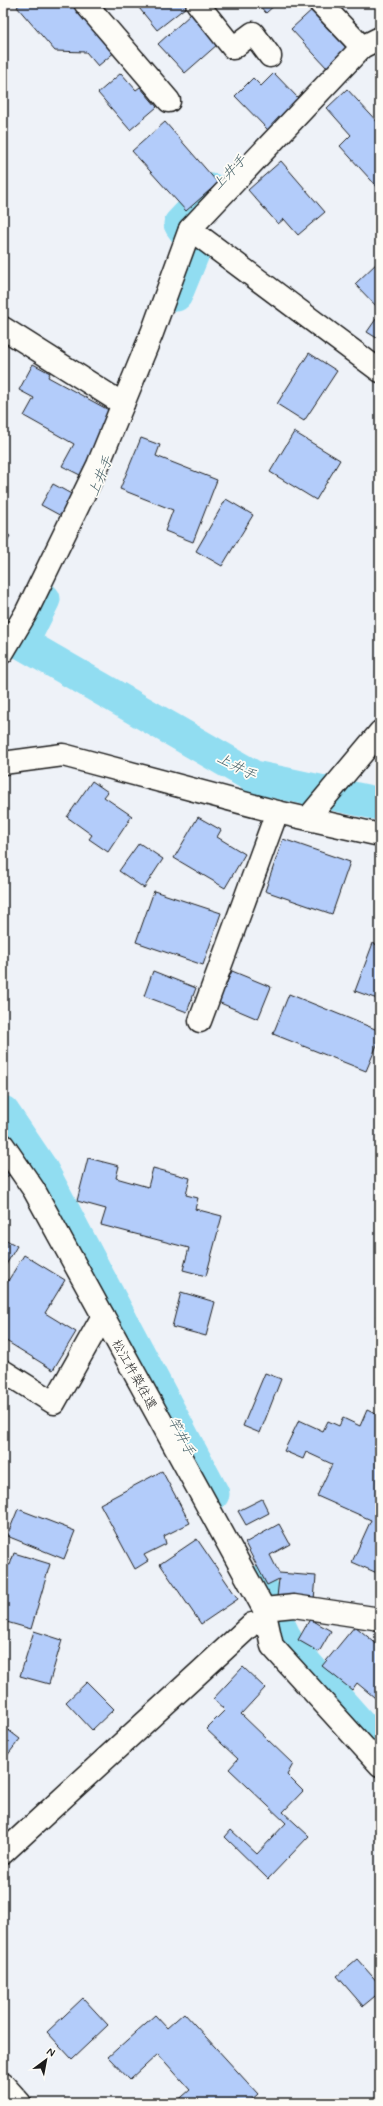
<svg xmlns="http://www.w3.org/2000/svg" width="383" height="2106" viewBox="0 0 383 2106" font-family="Mynerve,'Klee One',sans-serif">
  <style>
    .lines { fill: none; stroke-linecap: round; stroke-linejoin: round }
    .canal { stroke: #91ddf1; stroke-width: 33 }
    .building { fill: #b3ccfa; stroke: #1c1c1c }
    .minor-casing { stroke: #1c1c1c; stroke-width: 25 }
    .secondary-casing { stroke: #1c1c1c; stroke-width: 25 }
    .minor { stroke: #fdfcf7; stroke-width: 22 }
    .secondary { stroke: #fdfcf7; stroke-width: 22 }
    .labels { text-anchor: middle; stroke-width: 3.5; stroke-linejoin: round; paint-order: stroke }
    .street-label { font-size: 13px; fill: #1c1c1c; stroke: #fdfcf7 }
    .water-label { font-size: 14px; font-style: italic; fill: #456067; stroke: #fdfcf7 }
  </style>
  <rect width="100%" height="100%" fill="#eef2f8"/>
  <filter id="ink" filterUnits="userSpaceOnUse"><feTurbulence type="fractalNoise" baseFrequency=".025" numOctaves="2"/><feDisplacementMap in="SourceGraphic" scale="8" xChannelSelector="R" yChannelSelector="G"/><feConvolveMatrix kernelMatrix="1 2 1 2 8 2 1 2 1" color-interpolation-filters="sRGB"/></filter>
  <g filter="url(#ink)">
    <g class="lines">
      <!-- canal -->
      <g class="canal">
        <path d="M 176,295 L 196,246 L 180,224 L 212,190"/>
        <path d="M 44,599 L 22,643 L 254,777 L 380,804"/>
        <path d="M 3,1112 L 41,1168 L 213,1494"/>
        <path d="M 259,1582 L 288,1644 L 380,1747"/>
      </g>
    </g>
    <!-- building -->
    <g class="building">
      <path d="M 22,3 L 75,3 L 116,51 L 98,66 L 86,52 L 55,51 L 17,7 Z"/>
      <path d="M 135,3 L 189,3 L 190,4 L 157,30 Z"/>
      <path d="M 257,3 L 277,3 L 266,13 Z"/>
      <path d="M 315,7 L 350,46 L 327,68 L 291,29 Z"/>
      <path d="M 191,14 L 218,44 L 185,73 L 158,44 Z"/>
      <path d="M 121,73 L 136,90 L 140,87 L 157,107 L 130,130 L 98,93 Z"/>
      <path d="M 274,73 L 299,99 L 268,130 L 235,96 L 253,78 L 261,86 Z"/>
      <path d="M 347,89 L 380,125 L 380,190 L 340,146 L 351,135 L 327,108 Z"/>
      <path d="M 165,122 L 218,183 L 186,211 L 132,151 Z"/>
      <path d="M 281,161 L 325,212 L 298,235 L 284,219 L 278,224 L 248,190 Z"/>
      <path d="M 380,260 L 380,310 L 355,284 Z"/>
      <path d="M 376,319 L 380,322 L 380,340 L 367,332 Z"/>
      <path d="M 309,353 L 337,371 L 304,421 L 277,404 Z"/>
      <path d="M 33,364 L 50,373 L 48,377 L 116,414 L 82,476 L 62,466 L 74,444 L 24,416 L 34,398 L 19,390 Z"/>
      <path d="M 294,432 L 340,460 L 316,500 L 270,472 Z"/>
      <path d="M 141,438 L 160,445 L 156,456 L 217,480 L 193,542 L 165,531 L 173,510 L 120,489 Z"/>
      <path d="M 53,484 L 75,496 L 63,517 L 41,505 Z"/>
      <path d="M 226,499 L 253,515 L 222,566 L 196,551 Z"/>
      <path d="M 3,531 L 10,536 L 3,548 Z"/>
      <path d="M 92,781 L 108,792 L 104,797 L 132,816 L 108,852 L 89,839 L 92,835 L 67,817 Z"/>
      <path d="M 198,817 L 221,830 L 217,837 L 245,854 L 225,888 L 174,858 Z"/>
      <path d="M 283,839 L 350,862 L 332,914 L 265,891 Z"/>
      <path d="M 139,843 L 163,859 L 144,888 L 119,871 Z"/>
      <path d="M 154,891 L 221,913 L 203,965 L 136,942 Z"/>
      <path d="M 373,943 L 380,946 L 380,1000 L 355,991 Z"/>
      <path d="M 153,971 L 196,988 L 187,1012 L 144,996 Z"/>
      <path d="M 232,971 L 271,987 L 258,1019 L 218,1002 Z"/>
      <path d="M 289,994 L 380,1031 L 380,1038 L 366,1071 L 273,1034 Z"/>
      <path d="M 88,1158 L 119,1166 L 116,1178 L 148,1187 L 153,1168 L 190,1178 L 186,1195 L 198,1198 L 195,1209 L 222,1216 L 206,1276 L 183,1270 L 189,1248 L 101,1225 L 106,1209 L 77,1201 Z"/>
      <path d="M 3,1161 L 11,1174 L 3,1179 Z"/>
      <path d="M 3,1238 L 17,1246 L 3,1270 Z"/>
      <path d="M 24,1255 L 65,1280 L 45,1313 L 76,1332 L 53,1370 L 3,1339 L 3,1289 Z"/>
      <path d="M 181,1292 L 215,1302 L 206,1336 L 172,1327 Z"/>
      <path d="M 265,1373 L 281,1379 L 260,1433 L 243,1426 Z"/>
      <path d="M 367,1410 L 380,1416 L 380,1568 L 377,1573 L 352,1562 L 371,1520 L 317,1496 L 332,1464 L 306,1452 L 303,1459 L 284,1451 L 299,1420 L 323,1431 L 328,1421 L 339,1426 L 343,1418 L 360,1426 Z"/>
      <path d="M 162,1471 L 190,1523 L 164,1536 L 166,1544 L 144,1555 L 148,1561 L 135,1569 L 100,1504 Z"/>
      <path d="M 262,1499 L 269,1513 L 246,1525 L 238,1511 Z"/>
      <path d="M 18,1509 L 75,1531 L 64,1559 L 7,1536 Z"/>
      <path d="M 279,1524 L 290,1544 L 270,1555 L 279,1573 L 316,1576 L 314,1600 L 277,1597 L 279,1579 L 267,1585 L 245,1543 Z"/>
      <path d="M 197,1539 L 238,1599 L 201,1624 L 160,1564 Z"/>
      <path d="M 14,1553 L 50,1564 L 31,1629 L 3,1621 L 3,1563 L 10,1565 Z"/>
      <path d="M 310,1619 L 331,1631 L 319,1652 L 298,1640 Z"/>
      <path d="M 355,1626 L 380,1647 L 380,1702 L 357,1683 L 352,1690 L 322,1666 Z"/>
      <path d="M 34,1631 L 62,1640 L 49,1684 L 20,1676 Z"/>
      <path d="M 243,1667 L 265,1688 L 241,1714 L 293,1764 L 287,1775 L 303,1791 L 283,1812 L 309,1836 L 268,1879 L 225,1837 L 231,1830 L 257,1854 L 286,1823 L 229,1769 L 238,1759 L 206,1729 L 225,1710 L 213,1699 Z"/>
      <path d="M 87,1682 L 114,1709 L 92,1730 L 66,1702 Z"/>
      <path d="M 3,1726 L 20,1739 L 3,1761 Z"/>
      <path d="M 357,1959 L 380,1985 L 380,1992 L 363,2006 L 337,1976 Z"/>
      <path d="M 83,1998 L 108,2025 L 72,2059 L 47,2032 Z"/>
      <path d="M 184,2013 L 258,2094 L 248,2103 L 175,2103 L 190,2090 L 158,2054 L 130,2080 L 108,2057 L 155,2015 L 167,2028 Z"/>
    </g>
    <g class="lines">
      <defs>
        <g id="minor">
          <path d="M 85,3 L 169,101"/>
          <path d="M 197,3 L 233,48 L 253,33 L 270,56"/>
          <path d="M 320,3 L 362,47"/>
          <path d="M 190,229 L 380,371"/>
          <path d="M 3,328 L 123,404"/>
          <path d="M 3,652 L 26,613 L 98,465 L 152,333 L 190,229 L 362,47 L 380,38"/>
          <path d="M 3,763 L 63,755 L 277,812 L 380,835"/>
          <path d="M 308,818 L 380,732"/>
          <path d="M 200,1021 L 277,812"/>
          <path d="M 3,1145 L 34,1190 L 264,1609 L 272,1646 L 380,1765"/>
          <path d="M 3,1371 L 54,1403 L 103,1316"/>
          <path d="M 264,1609 L 294,1606 L 380,1619"/>
          <path d="M 3,1853 L 252,1624 L 266,1622"/>
        </g>
        <path id="secondary" d="M 3,2084 L 20,2103"/>
      </defs>
      <!-- minor casing -->
      <use href="#minor" class="minor-casing"/>
      <!-- secondary casing -->
      <use href="#secondary" class="secondary-casing"/>
      <!-- minor -->
      <use href="#minor" class="minor"/>
      <!-- secondary -->
      <use href="#secondary" class="secondary"/>
    </g>
  </g>
  <g class="labels">
    <!-- street labels -->
    <g class="street-label">
      <text transform="translate(135 1374) rotate(61)" y="5">松江杵築往還</text>
    </g>
    <!-- water labels -->
    <g class="water-label">
      <text transform="translate(229 172) rotate(-46)" y="5">上井手</text>
      <text transform="translate(100 476) rotate(-67)" y="5">上井手</text>
      <text transform="translate(237 766) rotate(28)" y="5">上井手</text>
      <text transform="translate(182 1436) rotate(62)" y="5">竿井手</text>
    </g>
  </g>
  <!-- margin -->
  <rect width="383" height="2106" fill="none" stroke="#fdfcf7" stroke-width="16"/>
  <rect x="8" y="8" width="367" height="2090" fill="none" stroke="#1c1c1c" stroke-width="1.5" filter="url(#ink)"/>
  <!-- north arrow -->
  <g transform="translate(46 2060) rotate(32)" stroke="#fdfcf7" stroke-width="3" paint-order="stroke">
  <path d="M0-3L7 15L0 10L-7 15Z" fill="#1c1c1c"/>
  <text y="-6" font-size="11" font-weight="bold" text-anchor="middle" fill="#1c1c1c">N</text>
  </g>
</svg>
